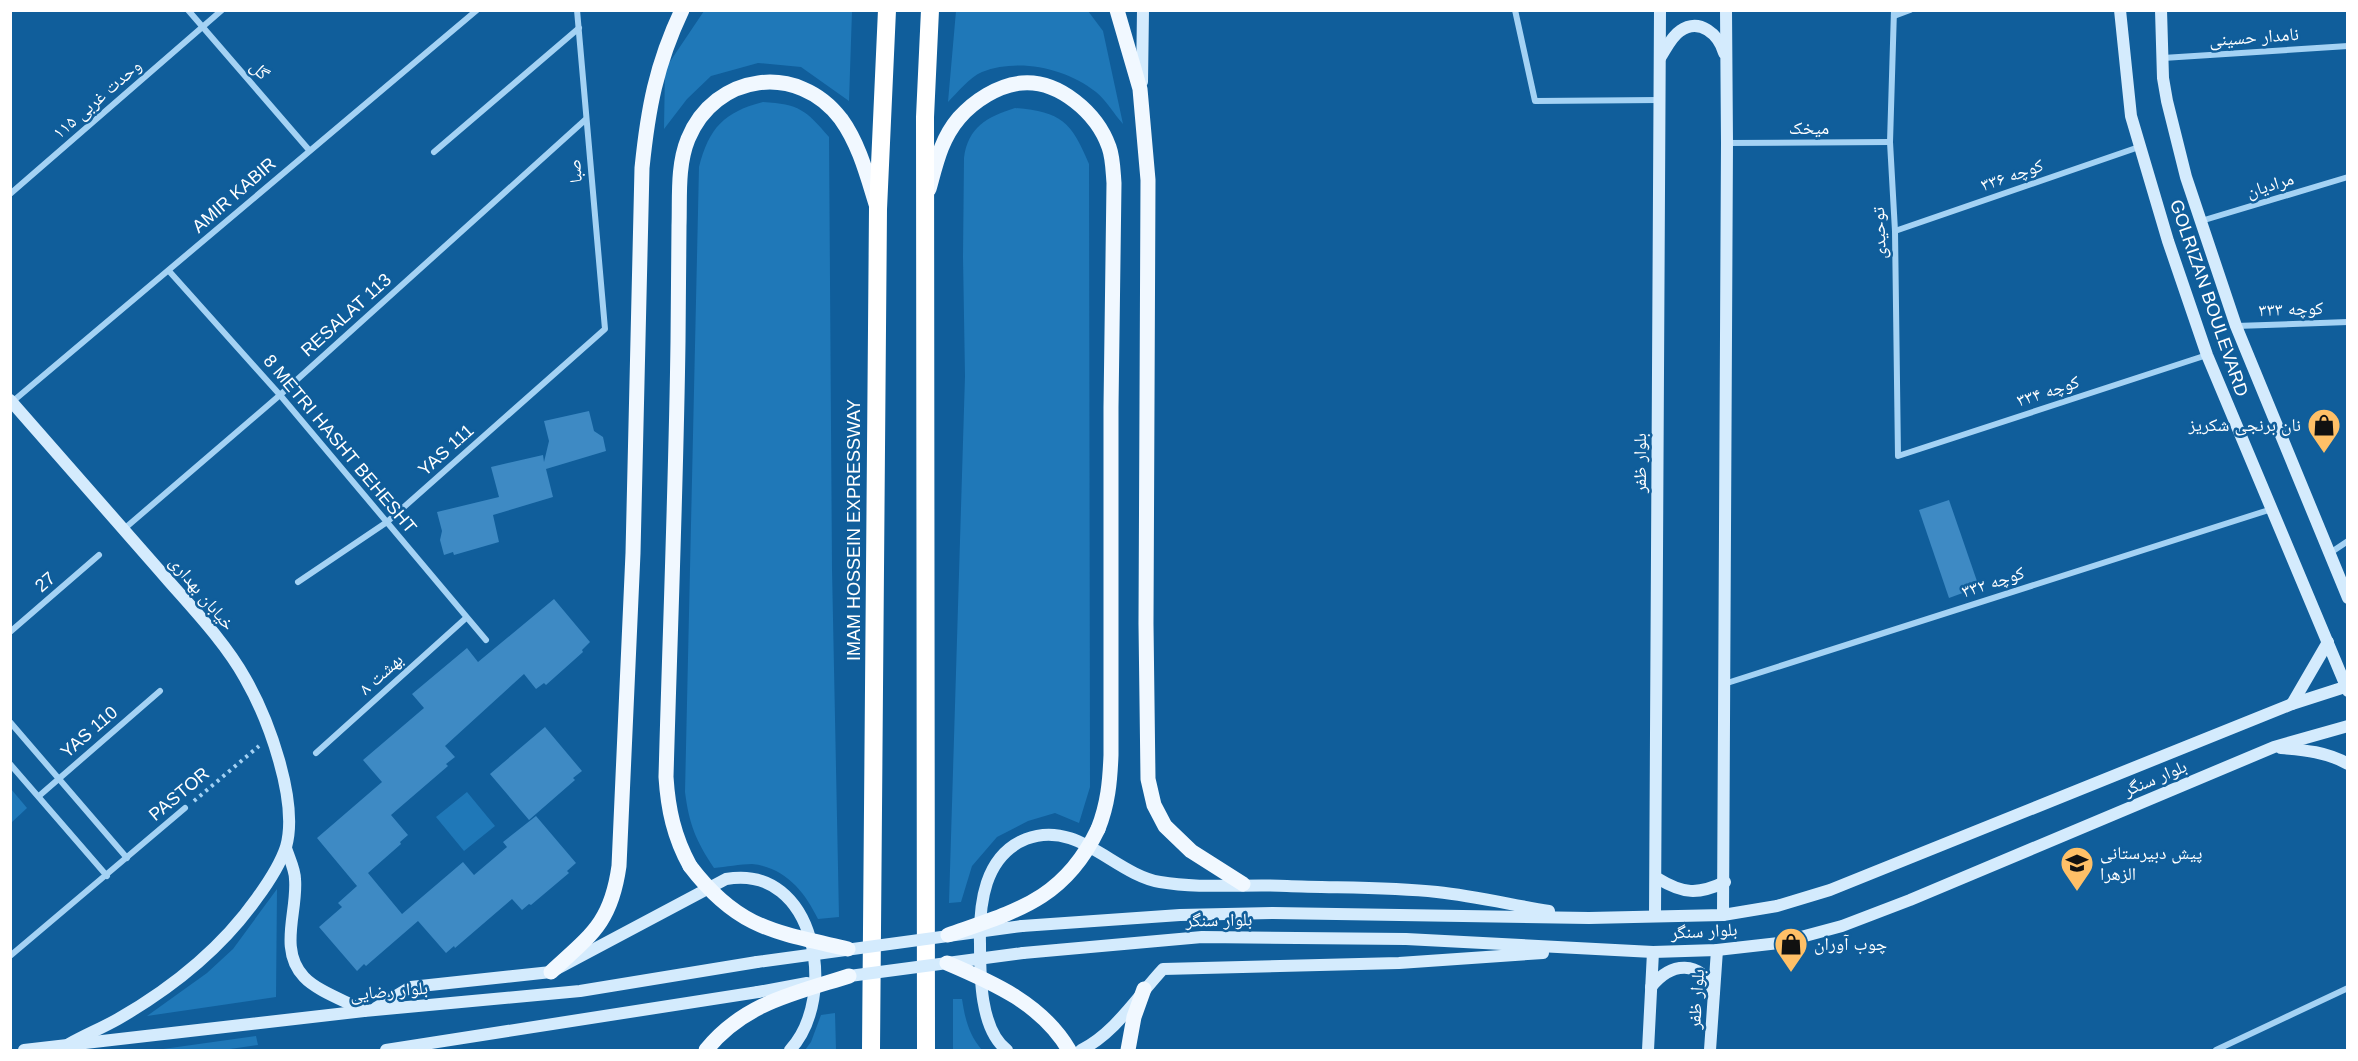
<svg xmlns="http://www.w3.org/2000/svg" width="2358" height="1061" viewBox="0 0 2358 1061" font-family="Arial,'Noto Naskh Arabic',sans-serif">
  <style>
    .green { fill: #1f78b8 }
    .building { fill: #3e8ac4 }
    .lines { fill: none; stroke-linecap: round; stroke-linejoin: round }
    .path { stroke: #a4d2f4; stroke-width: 4; stroke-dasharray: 3 4.5; stroke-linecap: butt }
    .street { stroke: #a4d2f4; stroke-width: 6 }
    .secondary { stroke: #d4ebfd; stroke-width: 12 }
    .primary { stroke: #f1f8ff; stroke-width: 15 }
    .highway { stroke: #fff; stroke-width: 18 }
    .secondary-bridge { stroke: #d4ebfd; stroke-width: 12 }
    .primary-bridge { stroke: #f1f8ff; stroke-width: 15 }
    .labels { text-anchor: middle; stroke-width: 5; stroke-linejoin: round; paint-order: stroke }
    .street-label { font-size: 18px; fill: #fff; stroke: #105e9b }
    .poi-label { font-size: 18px; fill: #fff; stroke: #105e9b; text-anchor: start }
  </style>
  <rect width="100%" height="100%" fill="#105e9b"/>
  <!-- green -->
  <g class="green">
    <path d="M 704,11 L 852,11 L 849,101 L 801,67 L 758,63 L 711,76 L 687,99 L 664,129 L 665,69 Z"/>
    <path d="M 956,11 L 1088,11 L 1103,31 L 1123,124 C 1114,114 1106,100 1096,92 C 1065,68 1019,58 982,72 C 970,77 957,93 948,102 Z"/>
    <path d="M 763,102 C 799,104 806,110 829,137 L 832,569 L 839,917 L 818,919 C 805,892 785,867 752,864 C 740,864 726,867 714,868 C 696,841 689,824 685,792 L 699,167 C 709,128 724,112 763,102 Z"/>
    <path d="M 1015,108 C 1061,112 1071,121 1089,164 L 1090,787 L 1079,823 L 1055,813 L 1028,821 L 997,837 L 972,866 L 961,902 L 949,903 L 965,376 L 963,257 L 964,158 C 968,127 987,117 1015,108 Z"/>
    <path d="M 11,789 L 27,808 L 11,823 L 10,823 Z"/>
    <path d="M 467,792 L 495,826 L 464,851 L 436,817 Z"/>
    <path d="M 277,889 L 276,997 L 147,1016 L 207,973 L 233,949 Z"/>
    <path d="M 953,999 L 962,999 C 965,1019 969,1035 982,1050 L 953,1050 Z"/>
    <path d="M 835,1013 L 836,1050 L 805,1050 L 811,1042 L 821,1015 Z"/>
    <path d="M 256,1036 L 258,1045 L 223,1050 L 156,1050 Z"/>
  </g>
  <!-- building -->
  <g class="building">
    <path d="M 589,411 L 594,431 L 603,437 L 606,451 L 546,469 L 553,497 L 493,515 L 499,542 L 454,555 L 453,552 L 444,555 L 440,540 L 442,531 L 437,512 L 499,497 L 491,467 L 543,455 L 544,462 L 549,441 L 544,421 Z"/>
    <path d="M 1949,500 L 1979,587 L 1949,598 L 1919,510 Z"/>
    <path d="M 554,599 L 590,642 L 582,650 L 583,652 L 546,685 L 544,683 L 536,689 L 524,674 L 445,746 L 455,757 L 446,764 L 448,766 L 391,815 L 408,835 L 400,842 L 401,844 L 368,873 L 402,914 L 463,862 L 474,875 L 507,847 L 503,842 L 536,816 L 576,863 L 567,871 L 569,873 L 531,905 L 529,904 L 522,910 L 512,899 L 455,948 L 454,946 L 446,953 L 418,921 L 366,966 L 364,964 L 357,971 L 319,927 L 342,907 L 338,903 L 357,886 L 317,838 L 382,782 L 363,760 L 424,708 L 412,694 L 467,648 L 478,662 Z"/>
    <path d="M 545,727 L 582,771 L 573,778 L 575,780 L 529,820 L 490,774 Z"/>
  </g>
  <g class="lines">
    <!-- path -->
    <path class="path" d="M 194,801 L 259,746"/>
    <!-- street -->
    <g class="street">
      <path d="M 188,10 L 309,150"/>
      <path d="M 1515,10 L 1535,101 L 1659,100"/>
      <path d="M 1894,10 L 1890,142 L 1895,231 L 1898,456 L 2207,355"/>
      <path d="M 1894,16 L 1910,10"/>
      <path d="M 2163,58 L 2348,46"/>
      <path d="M 1727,143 L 1890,142"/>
      <path d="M 434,152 L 579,28"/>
      <path d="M 10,194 L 222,10"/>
      <path d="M 2201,221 L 2348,177"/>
      <path d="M 1895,231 L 2139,147"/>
      <path d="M 169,271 L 280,395 L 486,640"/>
      <path d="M 2236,326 L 2348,322"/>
      <path d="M 12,402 L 477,10"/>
      <path d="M 124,529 L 280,395 L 585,120"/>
      <path d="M 2330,553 L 2348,541"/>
      <path d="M 298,582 L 387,522 L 605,329 L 577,10"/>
      <path d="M 10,632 L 99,555"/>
      <path d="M 1724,684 L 2272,509"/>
      <path d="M 10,722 L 127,858"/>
      <path d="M 316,753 L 466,618"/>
      <path d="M 10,764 L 107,876"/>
      <path d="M 39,796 L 160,691"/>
      <path d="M 10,956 L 185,808"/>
      <path d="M 2216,1050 L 2348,988"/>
    </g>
    <!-- secondary -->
    <g class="secondary">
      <path d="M 2120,10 L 2131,116 L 2168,241 L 2207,355 L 2348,691"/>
      <path d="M 2161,10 L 2163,78 L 2167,101 L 2186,177 L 2236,326 L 2348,598"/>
      <path d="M 1660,58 C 1666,49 1671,37 1680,31 C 1700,17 1719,35 1724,53"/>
      <path d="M 1142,82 L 1143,10"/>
      <path d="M 10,400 C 60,457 110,514 160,571 C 189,605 223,639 245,678 C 268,718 299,801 286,847 C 280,865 268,883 257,898 C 221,949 172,988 118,1019 C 102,1028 85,1035 69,1044"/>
      <path d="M 2292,704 L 2328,642"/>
      <path d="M 2281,748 C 2305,750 2327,752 2348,764"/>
      <path d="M 286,848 C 289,858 295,869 295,879 C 298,911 278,949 304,977 C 317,991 346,1001 364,1011"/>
      <path d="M 1657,878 C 1683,894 1698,895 1725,882"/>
      <path d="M 1723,915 L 1727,143 L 1726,10"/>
      <path d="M 1655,916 L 1660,10"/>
      <path d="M 1022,926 L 1180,915 L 1273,913 L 1589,918 L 1723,915 L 1777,906 L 1830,890 L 2292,704 L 2348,686"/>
      <path d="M 1023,953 L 1202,937 L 1406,939 L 1653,952 L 1717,950 L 1779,943 L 1842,926 L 1910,900 L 2274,747 L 2348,726"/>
      <path d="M 1651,987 C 1671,962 1700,959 1714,992"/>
      <path d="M 376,1008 L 411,987 L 551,972 L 726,879 C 816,863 839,997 790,1050"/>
      <path d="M 24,1050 L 364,1011 L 580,991 L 757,962"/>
      <path d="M 386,1050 L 758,992"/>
      <path d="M 1007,1050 C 980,1030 980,975 980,944 C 979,904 984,856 1026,839 C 1078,819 1114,874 1160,882 C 1200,889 1246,884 1287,886 C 1337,888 1388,887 1437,892 C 1475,896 1512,905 1549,911"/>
      <path d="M 1081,1050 C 1115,1033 1137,997 1163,969 L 1399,963 L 1543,953"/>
      <path d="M 1648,1050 L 1653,952"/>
      <path d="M 1710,1050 L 1717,950"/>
    </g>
    <!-- primary -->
    <g class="primary">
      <path d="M 1117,10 L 1140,89 L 1148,180 L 1146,624 L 1148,779 L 1154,805 L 1165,826 L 1191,851 L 1243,884"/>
      <path d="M 929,189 C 936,164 941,139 959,118 C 974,101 998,85 1022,83 C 1059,80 1097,113 1109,147 C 1113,158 1113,171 1114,183 L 1111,408 L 1111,755 C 1110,781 1108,804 1098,829"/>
      <path d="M 690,866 C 674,837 668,809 666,777 C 670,632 676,487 678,342 C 678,303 679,265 679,226 C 680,198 677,166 688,139 C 715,73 798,62 841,119 C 859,144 867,175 876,204"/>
      <path d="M 551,972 C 591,935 611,923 619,866 L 633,553 L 642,168 C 648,109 656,65 682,10"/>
      <path d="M 1128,1050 L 1134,1017 L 1144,989"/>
    </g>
    <!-- highway -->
    <g class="highway">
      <path d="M 871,1050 L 878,209 L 887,10"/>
      <path d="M 926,1050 L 925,117 L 930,10"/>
    </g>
    <!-- secondary-bridge -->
    <g class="secondary-bridge">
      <path d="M 757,962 L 1022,926"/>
      <path d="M 842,977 L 1023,953"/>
      <path d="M 758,992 L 807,983"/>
    </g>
    <!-- primary-bridge -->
    <g class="primary-bridge">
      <path d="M 690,866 C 738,929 775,932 848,949"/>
      <path d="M 948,935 C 1016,911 1064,900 1098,829"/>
      <path d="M 947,963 C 994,983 1042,1004 1069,1050"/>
      <path d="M 706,1050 C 744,1003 795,993 849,976"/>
    </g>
  </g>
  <!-- icons -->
  <defs>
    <symbol id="shop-pin" viewBox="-11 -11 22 30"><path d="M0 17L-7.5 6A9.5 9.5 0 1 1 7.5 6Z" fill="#ffc067" stroke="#105e9b"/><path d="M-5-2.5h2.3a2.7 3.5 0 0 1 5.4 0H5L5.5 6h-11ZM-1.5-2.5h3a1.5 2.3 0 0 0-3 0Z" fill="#111"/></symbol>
    <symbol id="school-pin" viewBox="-11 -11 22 30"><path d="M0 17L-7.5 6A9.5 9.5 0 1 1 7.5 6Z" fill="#ffc067" stroke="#105e9b"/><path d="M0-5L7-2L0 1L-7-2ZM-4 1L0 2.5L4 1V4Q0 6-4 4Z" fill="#111"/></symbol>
  </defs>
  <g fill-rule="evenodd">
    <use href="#shop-pin" x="2305" y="406" width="38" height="52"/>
    <use href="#school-pin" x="2058" y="844" width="38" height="52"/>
    <use href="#shop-pin" x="1772" y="925" width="38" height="52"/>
  </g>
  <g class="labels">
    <!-- street labels -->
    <g class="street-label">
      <text transform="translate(2254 37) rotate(-4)" y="6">نامدار حسینی</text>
      <text transform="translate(260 70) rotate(49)" y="6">گل</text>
      <text transform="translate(97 99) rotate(-41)" y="6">۱۱۵ وحدت غربی</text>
      <text x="1809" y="134">میخک</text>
      <text transform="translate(575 171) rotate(-95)" y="6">صبا</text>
      <text transform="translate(2012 175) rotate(-19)" y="6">کوچه ۳۳۶</text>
      <text transform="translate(2270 185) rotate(-17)" y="6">مرادیان</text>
      <text transform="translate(234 195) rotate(-41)" y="6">AMIR KABIR</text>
      <text transform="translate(1879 233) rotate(-92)" y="6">توحیدی</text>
      <text transform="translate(2209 298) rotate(71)" y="6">GOLRIZAN BOULEVARD</text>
      <text transform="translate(2291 309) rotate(-2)" y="6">کوچه ۳۳۳</text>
      <text transform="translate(346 315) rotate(-42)" y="6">RESALAT 113</text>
      <text transform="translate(2048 391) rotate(-18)" y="6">کوچه ۳۳۴</text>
      <text transform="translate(340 444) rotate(50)" y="6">8 METRI HASHT BEHESHT</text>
      <text transform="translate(446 450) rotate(-42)" y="6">YAS 111</text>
      <text transform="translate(1640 463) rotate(-90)" y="6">بلوار ظفر</text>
      <text transform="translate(854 530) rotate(-90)" y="6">IMAM HOSSEIN EXPRESSWAY</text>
      <text transform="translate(45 582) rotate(-41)" y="6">27</text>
      <text transform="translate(1993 582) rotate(-18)" y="6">کوچه ۳۳۲</text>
      <text transform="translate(202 593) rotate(50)" y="6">خیابان بهداری</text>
      <text transform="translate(381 674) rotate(-42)" y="6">۸ بهشت</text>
      <text transform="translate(89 732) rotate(-41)" y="6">YAS 110</text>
      <text transform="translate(2155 778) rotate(-23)" y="6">بلوار سنگر</text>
      <text transform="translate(179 794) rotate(-40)" y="6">PASTOR</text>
      <text transform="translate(1219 920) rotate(-1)" y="6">بلوار سنگر</text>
      <text transform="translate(1704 931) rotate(-3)" y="6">بلوار سنگر</text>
      <text transform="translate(389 991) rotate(-5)" y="6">بلوار رضایی</text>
      <text transform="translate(1696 999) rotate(-86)" y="6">بلوار ظفر</text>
    </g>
    <!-- poi labels -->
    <g class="poi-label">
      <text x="2301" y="431" text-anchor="end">نان برنجی شکریز</text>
      <text x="2100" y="859">پیش دبیرستانی<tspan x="2100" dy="21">الزهرا</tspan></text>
      <text x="1814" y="950">چوب آوران</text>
    </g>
  </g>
  <!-- border -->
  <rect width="2358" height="1061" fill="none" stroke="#ffffff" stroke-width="24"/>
</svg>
